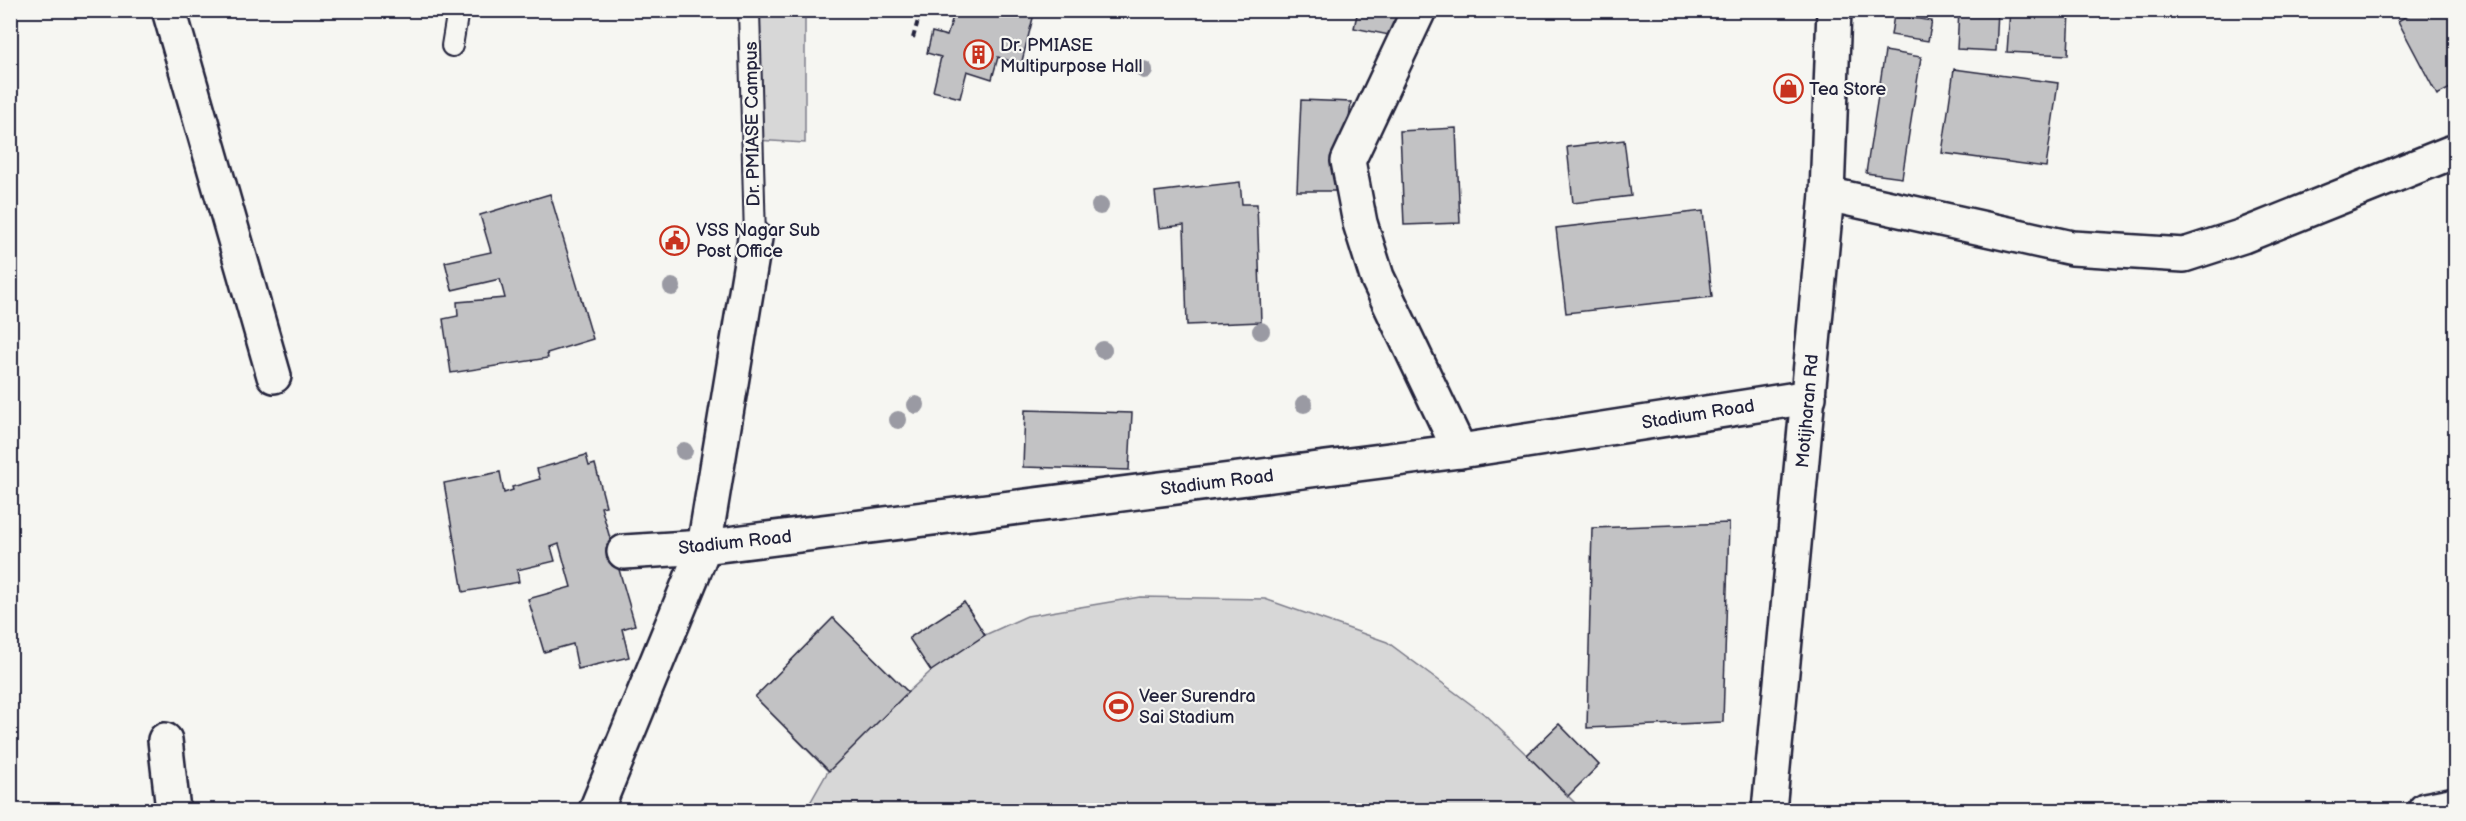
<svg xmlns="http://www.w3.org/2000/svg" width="2466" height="821" viewBox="0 0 2466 821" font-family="'Balsamiq Sans',sans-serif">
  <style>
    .green { fill: #d7d7d7; stroke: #7c7c89; stroke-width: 1.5 }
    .building { fill: #c2c2c4; stroke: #22223b; stroke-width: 1.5 }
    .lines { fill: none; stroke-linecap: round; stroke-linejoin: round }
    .lane-casing { stroke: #22223b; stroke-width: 24 }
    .street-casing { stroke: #22223b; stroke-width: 38 }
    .secondary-casing { stroke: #22223b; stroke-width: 38 }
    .path { stroke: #22223b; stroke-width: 4; stroke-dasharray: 6 4.5; stroke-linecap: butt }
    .lane { stroke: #f6f6f2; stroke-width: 20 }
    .street { stroke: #f6f6f2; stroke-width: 33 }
    .secondary { stroke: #f6f6f2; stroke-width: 33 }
    .tree { fill: #9a9aa3 }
    .labels { text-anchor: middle; stroke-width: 4.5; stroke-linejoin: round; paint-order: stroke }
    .poi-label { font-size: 18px; fill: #22223b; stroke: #f6f6f2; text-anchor: start }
    .street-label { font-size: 18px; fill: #22223b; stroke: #f6f6f2 }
  </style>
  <rect width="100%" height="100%" fill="#f6f6f2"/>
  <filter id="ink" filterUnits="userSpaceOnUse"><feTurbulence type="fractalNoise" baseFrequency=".0167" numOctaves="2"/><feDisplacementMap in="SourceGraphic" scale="12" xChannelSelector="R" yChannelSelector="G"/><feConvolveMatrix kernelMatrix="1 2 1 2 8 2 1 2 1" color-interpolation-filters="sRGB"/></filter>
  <g filter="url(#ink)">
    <!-- green -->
    <g class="green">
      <path d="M 749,11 L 805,11 L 805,143 L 753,140 Z"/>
      <path d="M 1140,597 L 1265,599 L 1387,642 L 1484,714 L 1527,755 L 1559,724 L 1599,765 L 1568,796 L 1582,810 L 806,810 L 828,771 L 755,697 L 833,618 L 908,692 L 931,671 L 964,602 L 985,635 L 1027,616 Z"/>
    </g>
    <!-- building -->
    <g class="building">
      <path d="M 955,10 L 1035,10 L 1021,65 L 998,57 L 992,79 L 967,71 L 960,98 L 933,91 L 941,57 L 927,53 L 932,32 L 947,36 Z"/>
      <path d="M 1358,10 L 1409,10 L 1399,37 L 1354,28 Z"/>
      <path d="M 1959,10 L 1998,10 L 1996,51 L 1957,49 Z"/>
      <path d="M 2010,10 L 2070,10 L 2068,55 L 2007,52 Z"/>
      <path d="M 2417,10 L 2456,10 L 2456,85 L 2437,95 L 2398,21 Z"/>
      <path d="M 1894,15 L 1932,21 L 1928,41 L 1891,35 Z"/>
      <path d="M 1885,51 L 1921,57 L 1902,178 L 1866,173 Z"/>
      <path d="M 1954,69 L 2058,83 L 2046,167 L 1942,153 Z"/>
      <path d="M 1301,100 L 1351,102 L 1340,191 L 1297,191 Z"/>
      <path d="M 1456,128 L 1460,223 L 1404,225 L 1400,131 Z"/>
      <path d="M 1624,140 L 1631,196 L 1573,203 L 1567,147 Z"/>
      <path d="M 1240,182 L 1242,204 L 1257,204 L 1261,322 L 1187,325 L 1184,225 L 1159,228 L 1155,192 Z"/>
      <path d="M 550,194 L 593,339 L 547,353 L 548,358 L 451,373 L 443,319 L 458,316 L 457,302 L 505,298 L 500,279 L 452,290 L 445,262 L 491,252 L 480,215 Z"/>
      <path d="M 1703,211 L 1712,297 L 1566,313 L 1556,228 Z"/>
      <path d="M 1025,410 L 1132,413 L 1129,470 L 1023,467 Z"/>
      <path d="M 586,455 L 589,466 L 595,464 L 606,506 L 601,507 L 635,625 L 622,629 L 629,657 L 578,669 L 573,644 L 544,652 L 528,599 L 571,587 L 559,544 L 551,547 L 555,561 L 517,570 L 519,582 L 463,592 L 444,483 L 500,472 L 504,493 L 513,490 L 512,487 L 540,479 L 537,469 Z"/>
      <path d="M 1729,523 L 1723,722 L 1587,728 L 1592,528 Z"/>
      <path d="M 964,602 L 985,635 L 931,671 L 909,638 Z"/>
      <path d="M 833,618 L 908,692 L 829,771 L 755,697 Z"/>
      <path d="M 1559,724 L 1599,765 L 1568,796 L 1527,755 Z"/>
    </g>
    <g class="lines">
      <defs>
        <g id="lane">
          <path d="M 749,10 L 755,238"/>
          <path d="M 452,46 L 458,10"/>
        </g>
        <g id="street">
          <path d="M 169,10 L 274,376"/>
          <path d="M 1419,10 L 1348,161 L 1360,223 L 1377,277 L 1460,451"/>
          <path d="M 1827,194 L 2072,248 L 2184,255 L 2243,236 L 2450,153"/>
          <path d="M 624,552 L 704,547 L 1460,451 L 1809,397"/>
          <path d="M 165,740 L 173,810"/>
          <path d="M 596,810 L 704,547 L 755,238"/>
          <path d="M 2425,810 L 2456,804"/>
        </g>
        <path id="secondary" d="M 1769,810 L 1827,194 L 1834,10"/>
      </defs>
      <!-- lane casing -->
      <use href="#lane" class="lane-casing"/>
      <!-- street casing -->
      <use href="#street" class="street-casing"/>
      <!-- secondary casing -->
      <use href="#secondary" class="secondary-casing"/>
      <!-- path -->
      <path class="path" d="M 913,38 L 921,10"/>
      <!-- lane -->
      <use href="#lane" class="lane"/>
      <!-- street -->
      <use href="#street" class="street"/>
      <!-- secondary -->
      <use href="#secondary" class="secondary"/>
    </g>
    <!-- trees -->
    <g class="tree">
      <circle cx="1144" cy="70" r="9"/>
      <circle cx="1100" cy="206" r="9"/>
      <circle cx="672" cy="287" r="9"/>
      <circle cx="1261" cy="331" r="9"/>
      <circle cx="1103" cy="350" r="9"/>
      <circle cx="1304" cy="404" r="9"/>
      <circle cx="916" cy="405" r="9"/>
      <circle cx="898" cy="420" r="9"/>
      <circle cx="684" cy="451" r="9"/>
    </g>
  </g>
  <!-- icons -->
  <defs>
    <symbol id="building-ring" viewBox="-11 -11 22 22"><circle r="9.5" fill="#f6f6f2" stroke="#c8321e" stroke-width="1.5"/><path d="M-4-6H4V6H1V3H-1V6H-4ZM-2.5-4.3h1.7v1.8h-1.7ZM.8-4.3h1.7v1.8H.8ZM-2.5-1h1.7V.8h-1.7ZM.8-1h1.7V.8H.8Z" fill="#c8321e"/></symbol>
    <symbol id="shop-ring" viewBox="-11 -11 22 22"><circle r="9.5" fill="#f6f6f2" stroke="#c8321e" stroke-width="1.5"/><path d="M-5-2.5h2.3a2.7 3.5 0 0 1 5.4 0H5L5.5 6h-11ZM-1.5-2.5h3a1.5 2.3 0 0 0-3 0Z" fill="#c8321e"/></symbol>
    <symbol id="civic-ring" viewBox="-11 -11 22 22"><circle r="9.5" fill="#f6f6f2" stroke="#c8321e" stroke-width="1.5"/><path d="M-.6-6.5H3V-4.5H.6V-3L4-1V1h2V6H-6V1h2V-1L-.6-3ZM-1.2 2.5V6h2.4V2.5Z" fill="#c8321e"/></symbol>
    <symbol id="stadium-ring" viewBox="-11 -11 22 22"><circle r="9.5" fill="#f6f6f2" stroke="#c8321e" stroke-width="1.5"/><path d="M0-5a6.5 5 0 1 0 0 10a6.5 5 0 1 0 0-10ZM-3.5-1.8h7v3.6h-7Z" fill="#c8321e"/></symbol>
  </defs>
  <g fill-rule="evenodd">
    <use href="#building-ring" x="962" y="38" width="33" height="33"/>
    <use href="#shop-ring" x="1772" y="72" width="33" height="33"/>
    <use href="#civic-ring" x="658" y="224" width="33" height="33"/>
    <use href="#stadium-ring" x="1102" y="690" width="33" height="33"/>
  </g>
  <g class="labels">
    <!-- poi labels -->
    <g class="poi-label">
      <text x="1000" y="51">Dr. PMIASE<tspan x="1000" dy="21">Multipurpose Hall</tspan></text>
      <text x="1809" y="95">Tea Store</text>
      <text x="696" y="236">VSS Nagar Sub<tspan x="696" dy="21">Post Office</tspan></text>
      <text x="1139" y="702">Veer Surendra<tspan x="1139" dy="21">Sai Stadium</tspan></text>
    </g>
    <!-- street labels -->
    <g class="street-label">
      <text transform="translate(752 124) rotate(-91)" y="6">Dr. PMIASE Campus</text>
      <text transform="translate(1807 411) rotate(-85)" y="6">Motijharan Rd</text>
      <text transform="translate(1698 414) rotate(-9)" y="6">Stadium Road</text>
      <text transform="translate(1217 482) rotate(-7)" y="6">Stadium Road</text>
      <text transform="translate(735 542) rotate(-6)" y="6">Stadium Road</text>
    </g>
  </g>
  <!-- margin -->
  <rect width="2466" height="821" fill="none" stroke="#f6f6f2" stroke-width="36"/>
  <rect x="18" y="18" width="2430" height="785" fill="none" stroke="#22223b" stroke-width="2" filter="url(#ink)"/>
</svg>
